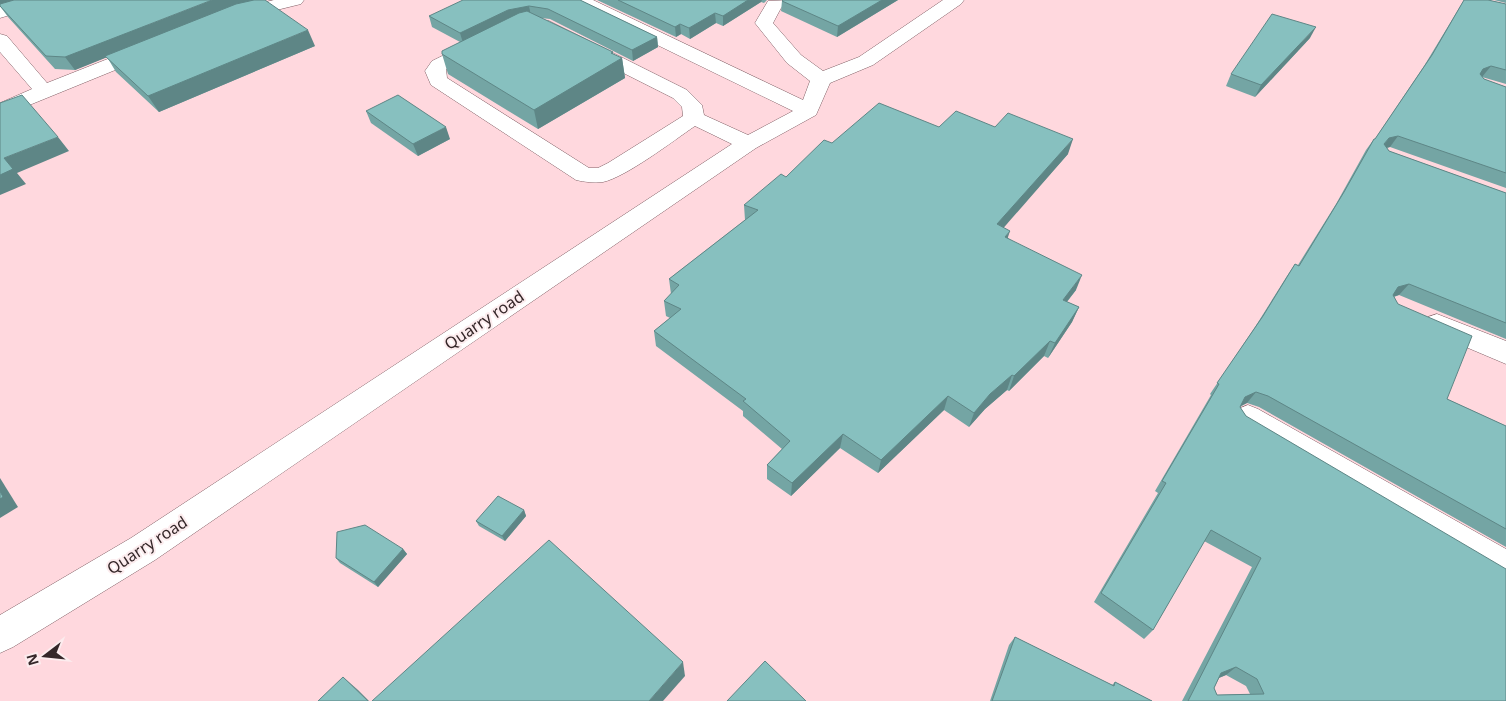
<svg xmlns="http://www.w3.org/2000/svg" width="1506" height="701" viewBox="0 0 1506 701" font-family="'Noto Sans',sans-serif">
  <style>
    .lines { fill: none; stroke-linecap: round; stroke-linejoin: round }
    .minor-casing { stroke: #805f65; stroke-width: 1 }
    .minor { fill: #fff; fill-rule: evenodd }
    .wall { fill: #74a5a4; fill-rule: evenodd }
    .shaded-wall { fill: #5e8686 }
    .building { fill: #87c0bf; stroke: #5e8686; fill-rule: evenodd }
    .labels { text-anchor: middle; stroke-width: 4; stroke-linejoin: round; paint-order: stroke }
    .street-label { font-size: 16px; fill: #352729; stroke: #fcecee }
  </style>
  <rect width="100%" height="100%" fill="#ffd8de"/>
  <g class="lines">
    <defs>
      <g id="minor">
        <path d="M 22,0 L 49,0 L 46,4 L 0,18 L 0,7 Z"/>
        <path d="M 274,0 L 304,0 L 301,4 L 236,20 L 230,19 L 227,15 L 230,11 Z"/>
        <path d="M 570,0 L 593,0 L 803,100 L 810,81 L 787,63 L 755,23 L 768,1 L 791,0 L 781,8 L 773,23 L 801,55 L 823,71 L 859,57 L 943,0 L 964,0 L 961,4 L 873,65 L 830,83 L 816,115 L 756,148 L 155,560 L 13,647 L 0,653 L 0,615 L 131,538 L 732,144 L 695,126 C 673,141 626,177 603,182 C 594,183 584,182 576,180 L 431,85 L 425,71 L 432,61 L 511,22 L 531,18 L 549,21 L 687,90 L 702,105 L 704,115 L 748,135 L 793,111 L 573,4 ZM 531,28 L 538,30 L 673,98 L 682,107 L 683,116 L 608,163 L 598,168 L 589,168 L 447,78 L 446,69 L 523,30 Z"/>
        <path d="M 0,34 L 7,36 L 47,83 L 138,47 L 145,45 L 152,47 L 155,51 L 152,55 L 0,117 L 0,103 L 32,89 L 0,52 Z"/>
        <path d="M 1437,314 L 1506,341 L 1506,364 L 1428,331 L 1424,324 L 1428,317 Z"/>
        <path d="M 1248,405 L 1258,409 L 1506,549 L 1506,583 L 1494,578 L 1238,425 L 1233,417 L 1238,409 Z"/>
      </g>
    </defs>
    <!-- minor casing -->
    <use href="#minor" class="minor-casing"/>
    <!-- minor -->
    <use href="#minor" class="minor"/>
  </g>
  <!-- wall -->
  <g class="wall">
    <path d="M 580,0 L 657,37 L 658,47 L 633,61 L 550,19 L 541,18 L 622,58 L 625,78 L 538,129 L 448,74 L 442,54 L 460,42 L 432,27 L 429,16 Z"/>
    <path d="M 597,0 L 767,0 L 764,3 L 761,2 L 723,26 L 716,23 L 690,39 L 681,34 L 676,37 Z"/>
    <path d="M 898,0 L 837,37 L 781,11 L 782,1 Z"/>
    <path d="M 1464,0 L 1488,0 L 1506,4 L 1506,84 L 1482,77 L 1484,79 L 1506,87 L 1506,188 L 1390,147 L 1387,148 L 1389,151 L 1506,193 L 1506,339 L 1399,295 L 1394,297 L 1447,399 L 1506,426 L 1506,547 L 1259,407 L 1247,403 L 1240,407 L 1246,416 L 1506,701 L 1182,701 L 1252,567 L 1204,541 L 1153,630 L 1144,639 L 1094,602 L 1158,493 L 1155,491 L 1211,395 L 1210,394 L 1255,327 L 1287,276 L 1295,264 L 1298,265 L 1336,204 L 1366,150 L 1374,139 L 1375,139 L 1424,66 ZM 1226,675 L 1246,686 L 1250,694 L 1217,695 L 1214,688 L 1219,678 Z"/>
    <path d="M 1494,0 L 1506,0 L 1506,3 Z"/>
    <path d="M 0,6 L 315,46 L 159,112 L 116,72 L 107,57 L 75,70 L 55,69 L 8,17 Z"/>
    <path d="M 1310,38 L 1255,97 L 1226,86 L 1231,74 Z"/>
    <path d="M 366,111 L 450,139 L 418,156 L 371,123 Z"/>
    <path d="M 939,127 L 995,127 L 1068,154 L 1003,227 L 1008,238 L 1076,290 L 1067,302 L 1079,307 L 1072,322 L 1048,358 L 1044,356 L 1009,391 L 1007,390 L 985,409 L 969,427 L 944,410 L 878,473 L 840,448 L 791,496 L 767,479 L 767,465 L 782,449 L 743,416 L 743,411 L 656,346 L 654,331 L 670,318 L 666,316 L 664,301 L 671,294 L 669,279 L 745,220 L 744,205 L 786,177 L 832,143 Z"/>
    <path d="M 524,510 L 526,516 L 505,541 L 479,526 L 476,521 Z"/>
    <path d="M 403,549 L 407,554 L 378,587 L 340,563 L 336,558 Z"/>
    <path d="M 1015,637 L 1112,685 L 1115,682 L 1152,701 L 990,701 L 1009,645 Z"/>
  </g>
  <!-- shaded-wall -->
  <g class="shaded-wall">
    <path d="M 0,0 L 16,0 L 0,5 Z"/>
    <path d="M 212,0 L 262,0 L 230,8 L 75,70 L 65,57 Z"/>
    <path d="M 748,0 L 762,0 L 761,2 L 723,26 L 723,16 Z"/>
    <path d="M 882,0 L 898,0 L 837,37 L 838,26 Z"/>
    <path d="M 529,6 L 531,16 L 463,43 L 460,33 L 508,10 Z"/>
    <path d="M 715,13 L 716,23 L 690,39 L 689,28 Z"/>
    <path d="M 680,24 L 681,34 L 676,37 L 675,27 Z"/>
    <path d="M 1316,27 L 1310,38 L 1255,97 L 1261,85 Z"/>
    <path d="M 308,30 L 315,46 L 159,112 L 148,96 Z"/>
    <path d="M 657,37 L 658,47 L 633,61 L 632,50 Z"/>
    <path d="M 613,52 L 614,63 L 622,58 L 625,78 L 538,129 L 534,110 Z"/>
    <path d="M 1491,66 L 1482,77 L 1474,80 L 1483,69 Z"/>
    <path d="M 446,127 L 450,139 L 418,156 L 413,144 Z"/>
    <path d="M 1398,136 L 1390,147 L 1381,149 L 1389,138 Z"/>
    <path d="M 58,137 L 69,151 L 17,173 L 26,184 L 0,195 L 0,175 L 4,158 Z"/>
    <path d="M 1073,139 L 1068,154 L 993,240 L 997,224 Z"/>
    <path d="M 1010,231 L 1005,246 L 1005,237 Z"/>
    <path d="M 1082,275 L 1076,290 L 1056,315 L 1063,300 Z"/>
    <path d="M 1409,284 L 1399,295 L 1388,298 L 1398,287 Z"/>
    <path d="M 1079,307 L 1072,322 L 1048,358 L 1055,343 Z"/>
    <path d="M 1050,341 L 1044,356 L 1009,391 L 1014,376 Z"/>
    <path d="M 1012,375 L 1007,390 L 985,409 L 969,427 L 974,413 L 990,394 Z"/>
    <path d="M 1256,392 L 1247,403 L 1236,408 L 1245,397 Z"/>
    <path d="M 948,396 L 944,410 L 878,473 L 881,460 Z"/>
    <path d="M 843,434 L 840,448 L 791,496 L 792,483 Z"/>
    <path d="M 0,478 L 18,507 L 0,518 Z"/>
    <path d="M 524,510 L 526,516 L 505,541 L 502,536 Z"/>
    <path d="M 403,549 L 407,554 L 378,587 L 374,582 Z"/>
    <path d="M 683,662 L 685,676 L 663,701 L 649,701 Z"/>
    <path d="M 1236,667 L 1226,675 L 1211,681 L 1221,673 Z"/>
    <path d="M 343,677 L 358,690 L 369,701 L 368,701 Z"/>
  </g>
  <!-- building -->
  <g class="building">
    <path d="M 14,0 L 212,0 L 65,57 L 46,56 L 0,6 L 0,4 Z"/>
    <path d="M 254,0 L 265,0 L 308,30 L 148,96 L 105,56 L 236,4 Z"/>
    <path d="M 463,0 L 580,0 L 657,37 L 632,50 L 548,9 L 529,6 L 508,10 L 460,33 L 429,16 Z"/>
    <path d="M 618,0 L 748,0 L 723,16 L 715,13 L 689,28 L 680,24 L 675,27 Z"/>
    <path d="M 783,0 L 882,0 L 838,26 L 782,1 Z"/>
    <path d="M 1464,0 L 1488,0 L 1506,4 L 1506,70 L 1491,66 L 1483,69 L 1480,74 L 1484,79 L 1506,87 L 1506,173 L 1398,136 L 1389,138 L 1384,144 L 1389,151 L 1506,193 L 1506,323 L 1409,284 L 1398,287 L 1393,295 L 1398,304 L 1472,336 L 1447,399 L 1506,426 L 1506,529 L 1268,396 L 1256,392 L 1245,397 L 1240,407 L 1246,416 L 1506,569 L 1506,701 L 1188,701 L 1261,558 L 1211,530 L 1153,630 L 1101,593 L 1166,483 L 1162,481 L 1219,384 L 1217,383 L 1263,316 L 1295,264 L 1299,266 L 1344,192 L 1374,139 L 1375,139 L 1432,55 ZM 1236,667 L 1257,679 L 1264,694 L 1217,695 L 1214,688 L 1221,673 Z"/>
    <path d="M 527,11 L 613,52 L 611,53 L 622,58 L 534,110 L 442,54 L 442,51 L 519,13 Z"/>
    <path d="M 1272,14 L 1316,27 L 1261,85 L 1231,74 Z"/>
    <path d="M 22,95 L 58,137 L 4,158 L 13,169 L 0,175 L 0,103 Z"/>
    <path d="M 398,95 L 446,127 L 413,144 L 366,111 Z"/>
    <path d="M 879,103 L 939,127 L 956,111 L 995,127 L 1008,113 L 1073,139 L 997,224 L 1010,231 L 1005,237 L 1082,275 L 1063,300 L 1079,307 L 1055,343 L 1050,341 L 1014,376 L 1012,375 L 990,394 L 974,413 L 948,396 L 881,460 L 843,434 L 792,483 L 767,465 L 790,441 L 743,401 L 746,399 L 654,331 L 681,309 L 664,301 L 679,285 L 669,279 L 758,210 L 744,205 L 781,174 L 786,177 L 824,140 L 832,143 Z"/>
    <path d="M 0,491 L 3,497 L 0,499 Z"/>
    <path d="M 498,496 L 524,510 L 502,536 L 476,521 Z"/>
    <path d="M 365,525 L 403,549 L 374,582 L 336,558 L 337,532 Z"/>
    <path d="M 549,540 L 683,662 L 649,701 L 372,701 Z"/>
    <path d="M 1015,637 L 1114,686 L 1115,682 L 1152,701 L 992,701 Z"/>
    <path d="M 765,661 L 806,701 L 727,701 Z"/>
    <path d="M 343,677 L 368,701 L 318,701 Z"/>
  </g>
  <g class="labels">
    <!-- street labels -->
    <g class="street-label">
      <text transform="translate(484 320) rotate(-34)" y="6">Quarry road</text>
      <text transform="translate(147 545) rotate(-33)" y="6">Quarry road</text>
    </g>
  </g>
  <!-- north arrow -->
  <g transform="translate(45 656) rotate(254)" stroke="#fcecee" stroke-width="4" paint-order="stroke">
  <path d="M0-4L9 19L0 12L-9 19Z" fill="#352729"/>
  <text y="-8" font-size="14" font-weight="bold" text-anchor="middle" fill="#352729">N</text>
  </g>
</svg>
